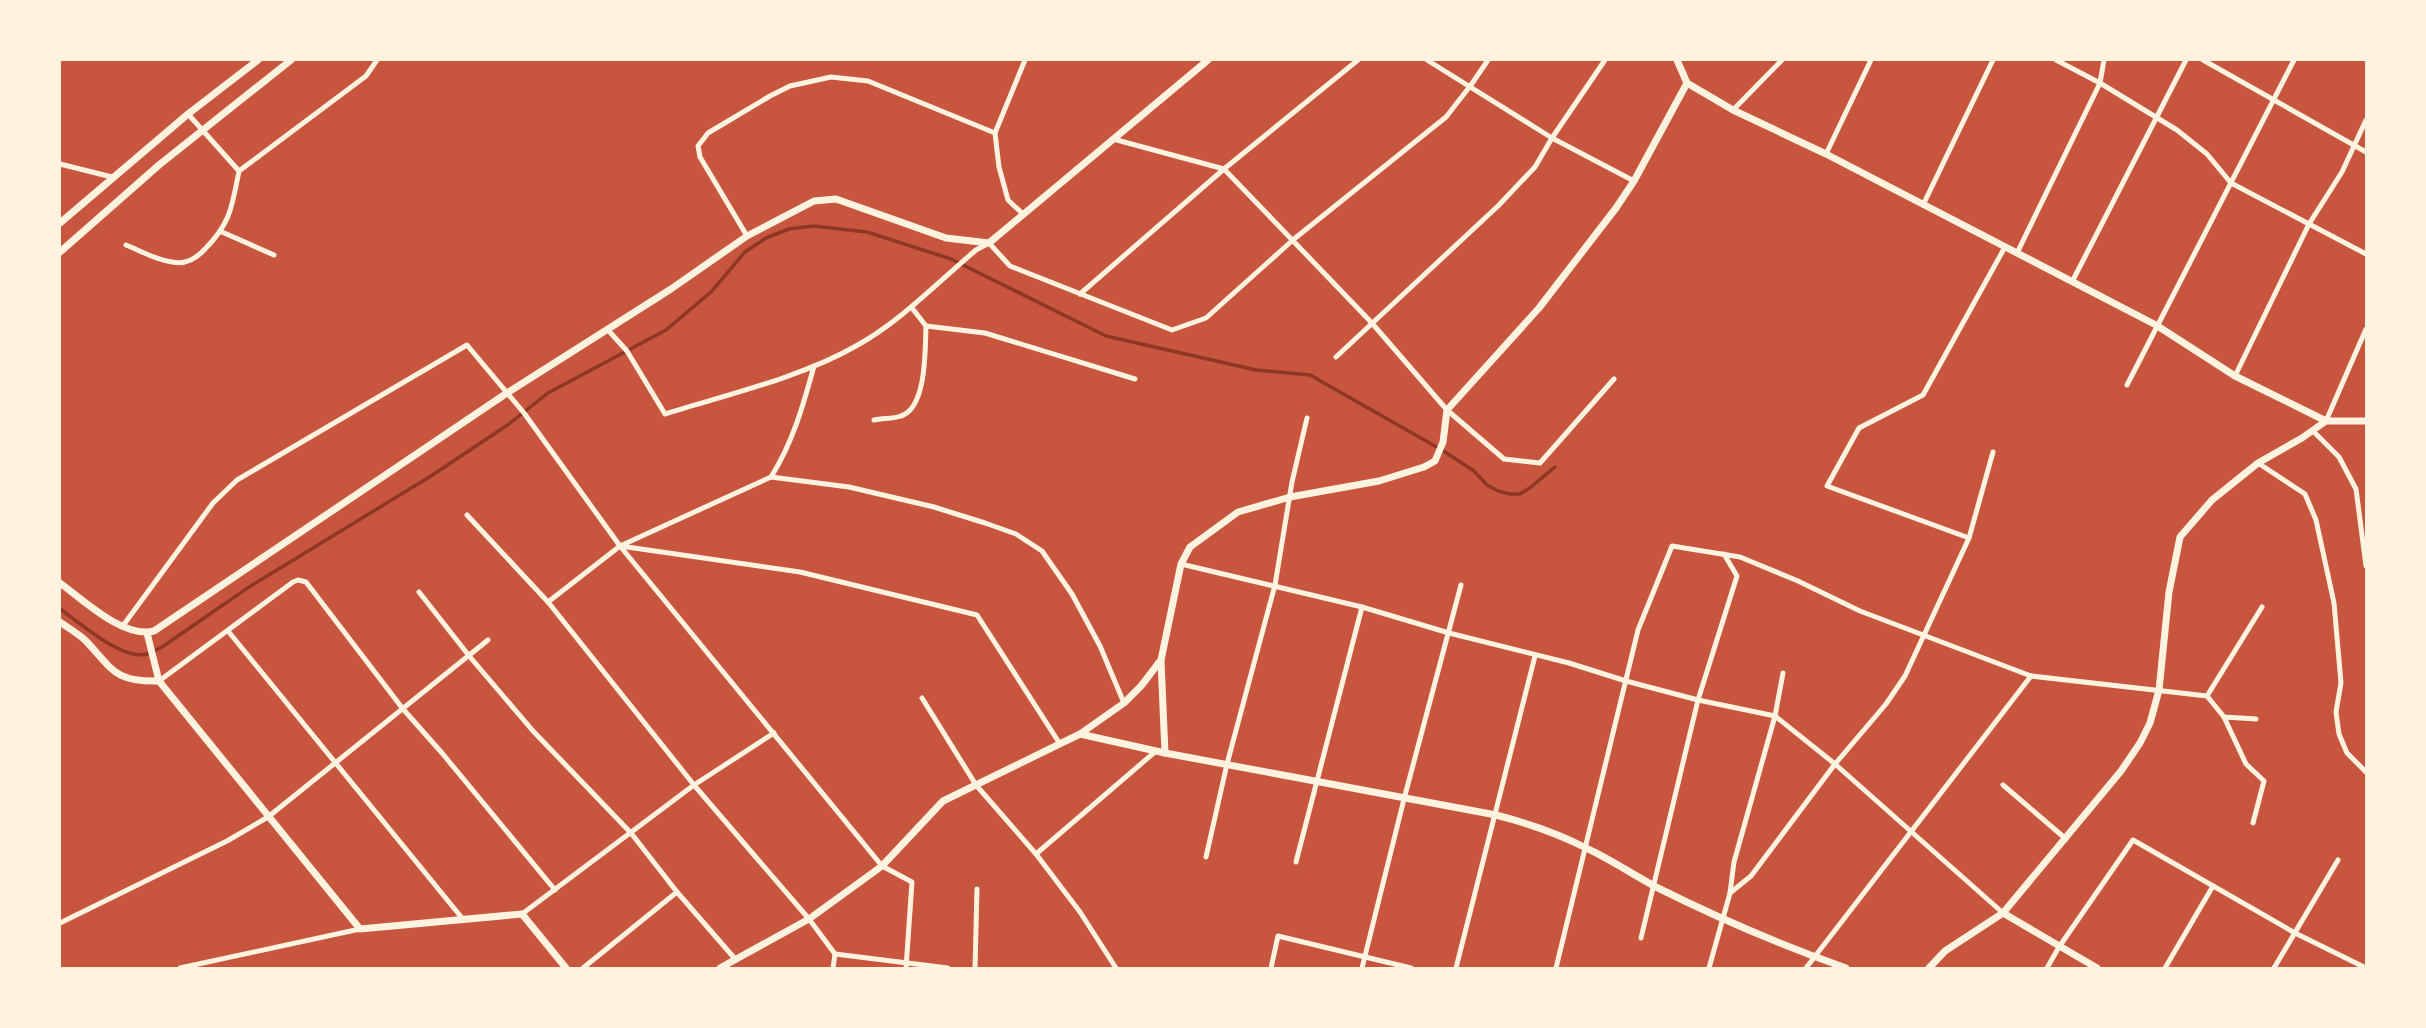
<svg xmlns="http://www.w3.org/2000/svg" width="2426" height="1028" viewBox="0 0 2426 1028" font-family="'DM Sans',sans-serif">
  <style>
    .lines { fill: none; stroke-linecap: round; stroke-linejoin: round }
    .stream { stroke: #8f3625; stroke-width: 3.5 }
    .minor { stroke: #fff3e0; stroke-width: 5 }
    .tertiary { stroke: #fff3e0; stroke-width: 7 }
  </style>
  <rect width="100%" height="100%" fill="#c8553d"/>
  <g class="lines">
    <!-- stream -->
    <path class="stream" d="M 60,609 C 79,622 122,661 147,654 C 152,653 157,649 162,647 L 249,587 L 431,476 L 509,424 L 548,393 L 666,330 L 711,292 L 745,252 L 766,238 L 789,229 L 813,226 L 867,232 L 951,259 L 1106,336 L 1256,370 L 1310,375 L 1442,450 L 1474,471 L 1487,485 L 1498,491 L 1510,494 L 1520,494 L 1531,487 L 1555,467"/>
    <!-- minor -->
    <g class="minor">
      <path d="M 1427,60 L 1552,138 L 1634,181"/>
      <path d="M 2056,60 L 2100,83 L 2177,130 L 2207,154 L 2231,183 L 2366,254"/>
      <path d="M 2203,60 L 2366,152"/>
      <path d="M 1733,110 L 1782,60"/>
      <path d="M 188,114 L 239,171"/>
      <path d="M 1113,139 L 1224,169 L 1371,322 L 1447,410 L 1504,459 L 1540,463 L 1614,379"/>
      <path d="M 1826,154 L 1871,60"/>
      <path d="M 60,164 L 112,177"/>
      <path d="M 1923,205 L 1993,60"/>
      <path d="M 1024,215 L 1008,200 L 999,167 L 995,133 L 1025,60"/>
      <path d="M 222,232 L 274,255"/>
      <path d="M 747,236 L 700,157 L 698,146 L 708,133 L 770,96 L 790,86 L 831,77 L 868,81 L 995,133"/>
      <path d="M 126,245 C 141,251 156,260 172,262 C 186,265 196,259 205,249 C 231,223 232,206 239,171 L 366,76 L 377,60"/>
      <path d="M 2017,253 L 2100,83 L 2104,60"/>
      <path d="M 2072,282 L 2186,60"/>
      <path d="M 1080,294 L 1224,169 L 1358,60"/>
      <path d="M 912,308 L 926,326 L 985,333 L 1135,379"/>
      <path d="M 608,330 L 627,351 L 665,414 C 726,395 802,377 856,346 C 901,321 937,283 976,250 L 989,243 L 1010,266 L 1172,330 L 1206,318 L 1294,239 L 1446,117 L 1471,85 L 1488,60"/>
      <path d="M 1336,357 L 1498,206 L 1535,167 L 1552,138 L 1605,60"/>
      <path d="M 2235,376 L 2309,224 L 2342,172 L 2366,120"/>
      <path d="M 2127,385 L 2294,60"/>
      <path d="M 874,420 C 883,418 893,419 901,416 C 927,408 925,348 926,326"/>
      <path d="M 2326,421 L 2366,329"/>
      <path d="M 2313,431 L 2339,457 L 2356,489 L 2366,566"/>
      <path d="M 2258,463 L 2305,494 L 2316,520 L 2334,603 L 2341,683 L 2336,712 L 2339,734 L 2347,753 L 2366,772"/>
      <path d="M 771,477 C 793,442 803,406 814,366"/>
      <path d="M 467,515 L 548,602 L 694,785 L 809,919 L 835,954 L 948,968"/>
      <path d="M 1969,538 L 1827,486 L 1859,428 L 1923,395 L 2005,247"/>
      <path d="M 620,546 L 800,572 L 977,615 L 1060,744"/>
      <path d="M 1181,564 L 1362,607 L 1449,633 L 1569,663 L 1626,681 L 1698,700 L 1775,716 L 1835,764 L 2003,913"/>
      <path d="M 419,592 L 470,657 L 533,731 L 631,833 L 677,892 L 736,960"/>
      <path d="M 548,602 L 620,546 L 771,477 L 849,487 L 934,507 L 985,523 L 1016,534 L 1042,551 L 1072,594 L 1100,646 L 1124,703"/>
      <path d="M 122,627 L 213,503 L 237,480 L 467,345 L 524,413 L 620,546 L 882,866 L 912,882 L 906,968"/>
      <path d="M 228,631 L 462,918"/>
      <path d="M 159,681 L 293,582 L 298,580 L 306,582 L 403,709 L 442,753 L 555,890"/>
      <path d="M 2207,696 L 2262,607"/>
      <path d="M 922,698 L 976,785 L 1036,854 L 1080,912 L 1116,968"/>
      <path d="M 2224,717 L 2246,764 L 2264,781 L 2253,823"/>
      <path d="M 2003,785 L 2066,839"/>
      <path d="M 1036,854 L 1156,751"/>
      <path d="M 1206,857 L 1227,764 L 1275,585 L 1292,482 L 1307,418"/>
      <path d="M 1296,862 L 1362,607"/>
      <path d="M 1730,893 L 1751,876 L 1835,764 L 1886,704 L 1905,676 L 1969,538 L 1993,452"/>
      <path d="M 522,914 L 694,785 L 774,733"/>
      <path d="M 60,923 L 227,841 L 268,817 L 488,640"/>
      <path d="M 1641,938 L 1698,700 L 1737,576 L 1724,554"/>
      <path d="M 180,968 L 360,929"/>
      <path d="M 583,968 L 677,892"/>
      <path d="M 833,968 L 835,954"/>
      <path d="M 975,968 L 977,889"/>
      <path d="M 1271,968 L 1278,936 L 1411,968"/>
      <path d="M 1362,968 L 1404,799 L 1461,585"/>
      <path d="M 1456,968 L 1535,656"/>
      <path d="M 1556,968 L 1638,630 L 1672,546 L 1740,557 L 1798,581 L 1860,611 L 2031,676 L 2207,696 L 2224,717 L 2256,719"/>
      <path d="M 1709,968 L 1730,893 L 1734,862 L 1775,716 L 1783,673"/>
      <path d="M 1806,968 L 2031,676"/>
      <path d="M 2047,968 L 2059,947 L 2133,840 L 2295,933 L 2366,968"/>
      <path d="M 2165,968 L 2213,886"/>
      <path d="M 2274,968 L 2338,860"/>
    </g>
    <!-- tertiary -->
    <g class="tertiary">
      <path d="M 1677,60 L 1687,83 L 1733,110 L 1826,154 L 2156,325 L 2235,376 L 2326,421 L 2366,421"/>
      <path d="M 60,223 L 188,114 L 258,60"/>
      <path d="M 60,252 L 159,165 L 291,60"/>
      <path d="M 60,583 C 83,600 124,639 154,631 L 507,393 L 671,289 L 747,236 L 814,201 L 836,199 L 946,238 L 989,243 L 1208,60"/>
      <path d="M 60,622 C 68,628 79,634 86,641 C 114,671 115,682 159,681"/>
      <path d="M 147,633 L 159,681 L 360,929 L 522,914 L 566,968"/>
      <path d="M 1161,661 L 1165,753"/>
      <path d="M 1080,734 L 1165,753 L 1496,815 C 1527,823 1557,833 1586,848 C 1610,859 1632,874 1656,887 C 1718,918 1781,945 1846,968"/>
      <path d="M 2003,913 L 2097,968"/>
      <path d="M 720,968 L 809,919 L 882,866 L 943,801 L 1080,734 L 1124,703 L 1141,686 L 1161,660 L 1181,564 L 1190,547 L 1238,512 L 1290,497 L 1379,481 L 1424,467 L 1435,461 L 1443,442 L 1447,410 L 1539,308 L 1616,208 L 1634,181 L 1687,83"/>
      <path d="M 1929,968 L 1945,951 L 2003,913 L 2121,771 L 2140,743 L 2150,723 L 2159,690 L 2169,592 L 2180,537 L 2212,500 L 2258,463 L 2302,438 L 2326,421"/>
    </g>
  </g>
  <!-- border -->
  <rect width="2426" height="1028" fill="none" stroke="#fff3e0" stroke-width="122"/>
</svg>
